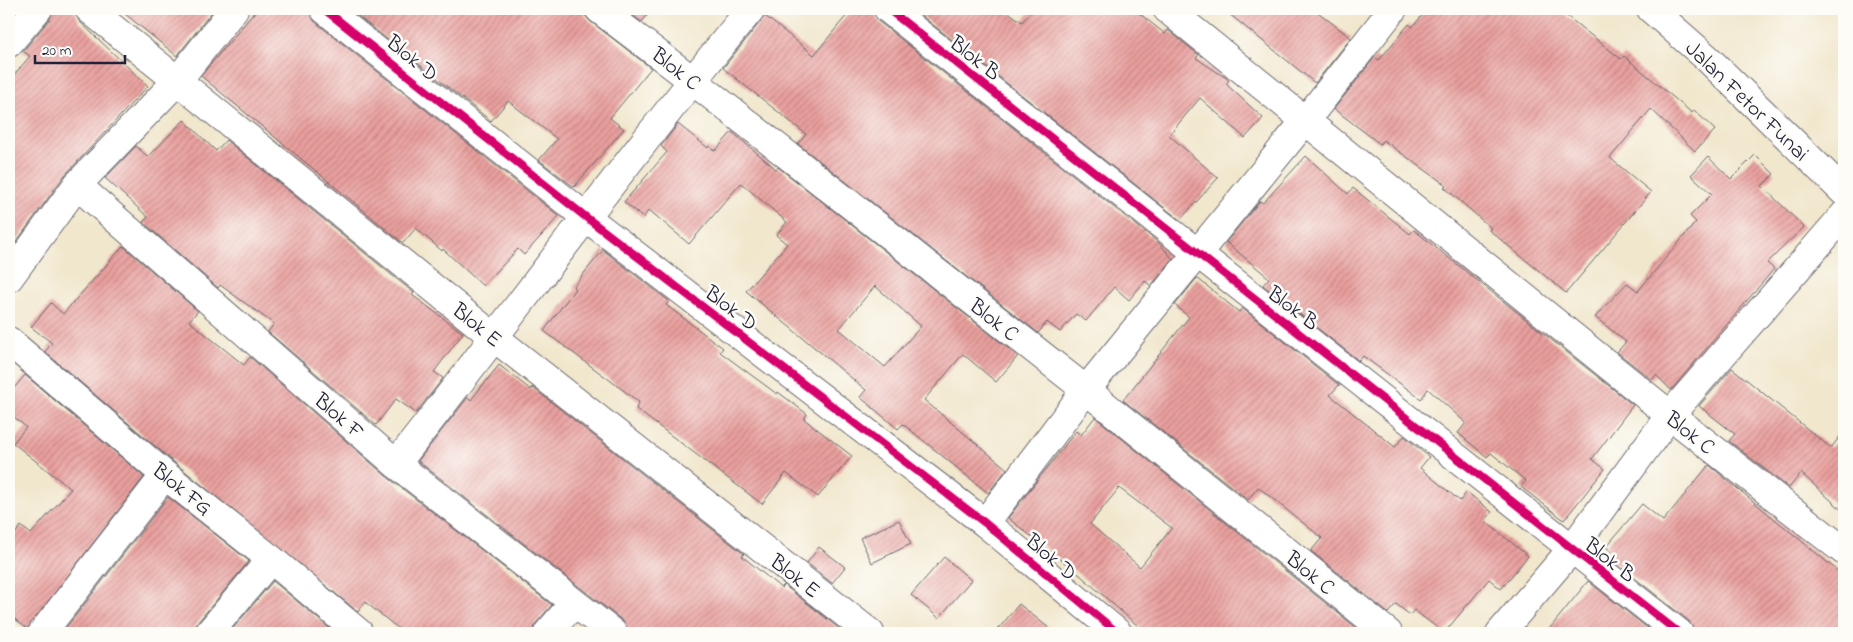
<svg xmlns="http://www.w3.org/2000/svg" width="1853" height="642" viewBox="0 0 1853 642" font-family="'Indie Flower',sans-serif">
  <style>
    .building { fill: url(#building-hatch); fill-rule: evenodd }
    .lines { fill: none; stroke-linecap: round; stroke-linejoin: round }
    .minor-casing { stroke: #6a676e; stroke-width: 30 }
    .minor { stroke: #fff; stroke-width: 28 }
    .cycleway-casing { stroke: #fdfcf7; stroke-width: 11 }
    .cycleway { stroke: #d6006c; stroke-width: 8 }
    .labels { text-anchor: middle; stroke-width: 5; stroke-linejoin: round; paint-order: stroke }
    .street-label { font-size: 22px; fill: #22223b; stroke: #fdfcf7 }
  </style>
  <defs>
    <pattern id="building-hatch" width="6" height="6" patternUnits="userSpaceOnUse" patternTransform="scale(1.25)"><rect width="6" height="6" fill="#eaa09e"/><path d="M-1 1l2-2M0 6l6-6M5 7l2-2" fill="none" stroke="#bd8282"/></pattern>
  </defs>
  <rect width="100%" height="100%" fill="#fdfcf7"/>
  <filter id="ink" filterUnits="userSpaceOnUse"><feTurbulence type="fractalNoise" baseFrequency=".02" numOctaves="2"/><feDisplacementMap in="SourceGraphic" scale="10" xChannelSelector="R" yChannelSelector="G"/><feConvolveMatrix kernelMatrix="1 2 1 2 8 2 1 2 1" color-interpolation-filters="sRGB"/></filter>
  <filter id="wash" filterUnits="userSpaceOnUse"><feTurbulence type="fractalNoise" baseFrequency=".0096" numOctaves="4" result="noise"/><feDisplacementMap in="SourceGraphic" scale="20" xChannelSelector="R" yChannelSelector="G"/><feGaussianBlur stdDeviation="1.12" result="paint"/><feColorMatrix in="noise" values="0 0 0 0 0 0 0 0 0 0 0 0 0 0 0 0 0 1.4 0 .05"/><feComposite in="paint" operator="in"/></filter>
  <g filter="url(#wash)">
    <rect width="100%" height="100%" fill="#f1e7cd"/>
    <g id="blocks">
      <!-- building -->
      <g class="building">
        <path d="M 53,9 L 74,9 L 79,21 L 148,86 L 64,176 L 9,252 L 9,81 L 30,56 L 23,51 L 50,19 Z"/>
        <path d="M 119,9 L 214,9 L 177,56 Z"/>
        <path d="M 257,9 L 309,9 L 314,21 L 559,216 L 524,255 L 518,249 L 483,286 L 443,249 L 442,251 L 416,228 L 403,243 L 201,76 Z"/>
        <path d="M 349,9 L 584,9 L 585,15 L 590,21 L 651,68 L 610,118 L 624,129 L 574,187 L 539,160 L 557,139 L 508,101 L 491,121 Z"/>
        <path d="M 624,9 L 652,9 L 642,22 Z"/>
        <path d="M 852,9 L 873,9 L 878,21 L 1159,243 L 1173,259 L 1151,286 L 1145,281 L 1129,300 L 1114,287 L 1086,321 L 1076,314 L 1060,332 L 1047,322 L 1038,333 L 798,144 L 806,134 L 723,68 L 765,16 L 814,55 Z"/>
        <path d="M 913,9 L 1004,9 L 1022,22 L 1033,9 L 1134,9 L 1165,34 L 1168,30 L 1199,55 L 1196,58 L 1229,80 L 1226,84 L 1263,118 L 1245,138 L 1200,98 L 1169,135 L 1218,178 L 1180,220 Z"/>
        <path d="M 1223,9 L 1314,9 L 1351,38 L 1315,83 Z"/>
        <path d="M 1428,9 L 1558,9 L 1621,59 L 1624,56 L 1692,113 L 1694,110 L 1715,130 L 1695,151 L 1651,109 L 1610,158 L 1651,192 L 1566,293 L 1489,230 L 1491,228 L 1444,187 L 1446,185 L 1383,140 L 1380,144 L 1334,109 L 1375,57 L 1379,60 L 1409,24 L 1412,27 Z"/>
        <path d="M 184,120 L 216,151 L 226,140 L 414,293 L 412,295 L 463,333 L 434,372 L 443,378 L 416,413 L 396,399 L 376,425 L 268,332 L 274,324 L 220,285 L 218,288 L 143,222 L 148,217 L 105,178 L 136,146 L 148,157 Z"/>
        <path d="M 678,124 L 708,148 L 709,146 L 715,151 L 732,132 L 776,169 L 778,167 L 1018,356 L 996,382 L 963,354 L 924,400 L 1007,469 L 988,493 L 903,424 L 898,429 L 860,397 L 866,390 L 746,291 L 787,244 L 776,235 L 787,222 L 741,183 L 689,244 L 649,210 L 643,218 L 624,202 L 667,152 L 661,146 ZM 875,286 L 921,326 L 885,367 L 839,329 Z"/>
        <path d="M 1755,155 L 1774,174 L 1762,186 L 1804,227 L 1767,263 L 1774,269 L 1671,390 L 1656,375 L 1652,380 L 1617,352 L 1626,342 L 1595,317 L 1627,283 L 1638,291 L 1696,222 L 1690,216 L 1712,194 L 1691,175 L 1708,157 L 1731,179 Z"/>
        <path d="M 1306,156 L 1348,194 L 1353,188 L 1410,234 L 1414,230 L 1633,405 L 1592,459 L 1605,469 L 1564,520 L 1521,487 L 1526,481 L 1491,453 L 1487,457 L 1458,433 L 1466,423 L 1428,389 L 1421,399 L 1363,356 L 1359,361 L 1263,285 L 1269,278 L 1226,242 L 1260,201 L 1263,203 Z"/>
        <path d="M 123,246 L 198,311 L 189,321 L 244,365 L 250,357 L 386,476 L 552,605 L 536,623 L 533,633 L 404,633 L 365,602 L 358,612 L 175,463 L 45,352 L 52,343 L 31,327 L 51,303 L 63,314 Z"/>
        <path d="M 603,250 L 669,301 L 666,305 L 723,348 L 720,352 L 777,394 L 778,392 L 807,414 L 804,419 L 852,456 L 818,497 L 786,473 L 762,504 L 636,409 L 639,402 L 544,331 L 575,289 L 573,287 Z"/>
        <path d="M 1197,278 L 1239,312 L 1242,308 L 1339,385 L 1330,395 L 1395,447 L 1404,436 L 1429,457 L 1420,468 L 1460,501 L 1467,492 L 1492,512 L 1485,521 L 1528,556 L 1501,589 L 1489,579 L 1444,633 L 1414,610 L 1410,615 L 1396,604 L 1388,613 L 1311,551 L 1322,538 L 1258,487 L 1248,500 L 1123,400 L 1189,317 L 1175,305 Z"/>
        <path d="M 499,365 L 531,390 L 532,387 L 744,554 L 742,556 L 781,588 L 784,585 L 845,633 L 628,633 L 623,621 L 418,461 L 468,397 L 471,400 Z"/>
        <path d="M 1732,368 L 1831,448 L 1844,431 L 1844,512 L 1801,473 L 1789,488 L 1729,441 L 1735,434 L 1699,406 Z"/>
        <path d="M 25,375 L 144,477 L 27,629 L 9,614 L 9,541 L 21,526 L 31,534 L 71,489 L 13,443 L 26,427 L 9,413 L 9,394 Z"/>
        <path d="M 1095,417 L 1282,568 L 1363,633 L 1146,633 L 1080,575 L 1008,518 L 1076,431 L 1081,435 ZM 1119,488 L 1172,528 L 1140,567 L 1090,524 Z"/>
        <path d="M 1709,465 L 1844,576 L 1844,633 L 1694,633 L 1689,621 L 1608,557 L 1612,552 L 1606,547 L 1642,504 L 1663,521 Z"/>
        <path d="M 168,497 L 249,561 L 197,623 L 194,633 L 62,633 Z"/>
        <path d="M 899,520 L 911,544 L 872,563 L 860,538 Z"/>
        <path d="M 819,547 L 845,567 L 832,583 L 807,563 Z"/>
        <path d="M 944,557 L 971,580 L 939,618 L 911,595 Z"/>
        <path d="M 273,581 L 335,633 L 229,633 Z"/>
        <path d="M 1588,581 L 1654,633 L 1546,633 Z"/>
        <path d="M 1019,604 L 1055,633 L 995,633 Z"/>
      </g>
    </g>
  </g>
  <g filter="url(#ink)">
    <use href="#blocks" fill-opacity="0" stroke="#6a676e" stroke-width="1"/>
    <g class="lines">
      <defs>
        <g id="minor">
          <path d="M 89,9 L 495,338 L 870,633"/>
          <path d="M 324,9 L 587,218 L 985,523 L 1118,633"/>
          <path d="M 599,9 L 692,80 L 1086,390 L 1388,633"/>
          <path d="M 888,9 L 1679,633"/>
          <path d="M 1167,9 L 1670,415 L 1844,551"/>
          <path d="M 1651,9 L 1707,58 L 1844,192"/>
          <path d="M 9,43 L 38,9"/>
          <path d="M 77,185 L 396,464 L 613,633"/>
          <path d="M 9,278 L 77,185 L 178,80 L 234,9"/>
          <path d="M 9,341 L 165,475 L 271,559 L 359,633"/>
          <path d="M 396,464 C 515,313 628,157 751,9"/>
          <path d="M 985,523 L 1086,390 L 1305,121 L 1393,9"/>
          <path d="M 42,633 L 165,475"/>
          <path d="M 209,633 L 271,559"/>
          <path d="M 548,633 L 573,604"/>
          <path d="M 1500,633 L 1571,550 L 1670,415 L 1844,215"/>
        </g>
      </defs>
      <!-- minor casing -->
      <use href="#minor" class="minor-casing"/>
      <!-- minor -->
      <use href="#minor" class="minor"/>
      <defs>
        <g id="cycleway">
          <path d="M 324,9 L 587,218 L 985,523 L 1118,633"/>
          <path d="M 888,9 L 1679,633"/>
        </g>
      </defs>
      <!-- cycleway casing -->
      <use href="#cycleway" class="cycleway-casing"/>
      <!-- cycleway -->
      <use href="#cycleway" class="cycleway"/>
    </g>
  </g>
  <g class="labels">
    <!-- street labels -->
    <g class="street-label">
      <text transform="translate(413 57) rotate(39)" y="8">Blok D</text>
      <text transform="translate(976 57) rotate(38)" y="8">Blok B</text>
      <text transform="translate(677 68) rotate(38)" y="8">Blok C</text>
      <text transform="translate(1748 100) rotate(44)" y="8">Jalan Fetor Funai</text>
      <text transform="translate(732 307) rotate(37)" y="8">Blok D</text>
      <text transform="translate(1294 307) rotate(37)" y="8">Blok B</text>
      <text transform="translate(995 319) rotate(38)" y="8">Blok C</text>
      <text transform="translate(478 324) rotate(39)" y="8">Blok E</text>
      <text transform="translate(340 415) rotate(41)" y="8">Blok F</text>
      <text transform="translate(1691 432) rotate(38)" y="8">Blok C</text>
      <text transform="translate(183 488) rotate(39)" y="8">Blok FG</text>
      <text transform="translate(1052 556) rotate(40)" y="8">Blok D</text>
      <text transform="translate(1611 559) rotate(38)" y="8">Blok B</text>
      <text transform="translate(1311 572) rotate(39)" y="8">Blok C</text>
      <text transform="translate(796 575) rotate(38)" y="8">Blok E</text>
    </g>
  </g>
  <!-- margin -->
  <rect width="1853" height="642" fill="none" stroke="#fdfcf7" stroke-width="30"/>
  <!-- scale -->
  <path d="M35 55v8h90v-8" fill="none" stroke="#22223b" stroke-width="2.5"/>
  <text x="42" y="55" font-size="15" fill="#22223b" stroke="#fdfcf7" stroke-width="4" paint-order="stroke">20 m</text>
</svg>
